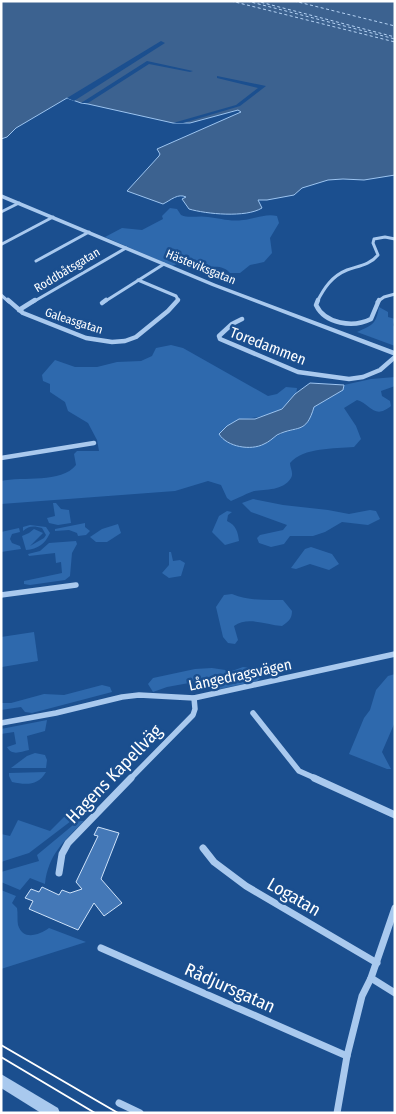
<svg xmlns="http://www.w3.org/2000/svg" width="396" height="1114" viewBox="0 0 396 1114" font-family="'Fira Sans Condensed',sans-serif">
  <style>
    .green { fill: #2e69ad }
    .water { fill: #3c6290; stroke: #9cc4f0 }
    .pier { fill: #1b4f8f }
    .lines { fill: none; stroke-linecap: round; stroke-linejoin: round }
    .ferry { stroke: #b5d3f5; stroke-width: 1; stroke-dasharray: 3 2.5; stroke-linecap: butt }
    .building { fill: #4478b7; stroke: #cfe3fa }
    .minor-far3 { stroke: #a9c9ee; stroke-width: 3 }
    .minor-far2 { stroke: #a9c9ee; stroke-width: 4.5 }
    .minor-far1 { stroke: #a9c9ee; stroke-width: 5.5 }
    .minor { stroke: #a9c9ee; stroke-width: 7 }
    .tertiary { fill: #a9c9ee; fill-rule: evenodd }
    .tram { stroke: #fff; stroke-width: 2 }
    .labels { text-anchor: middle; stroke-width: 5; stroke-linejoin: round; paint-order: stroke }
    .far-street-label { font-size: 12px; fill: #fff; stroke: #1b4f8f }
    .street-label { font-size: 15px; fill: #fff; stroke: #1b4f8f }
    .near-street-label { font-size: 18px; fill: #fff; stroke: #1b4f8f }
  </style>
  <rect width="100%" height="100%" fill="#1b4f8f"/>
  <!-- green -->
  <g class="green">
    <path d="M 170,208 L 177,209 L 181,215 C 190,219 198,215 208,217 C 220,218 229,222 243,220 C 254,219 266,213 277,216 L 279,223 L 270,238 L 272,253 L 264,262 L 250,265 L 240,273 L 230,273 C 222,263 206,267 196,271 L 177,264 L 172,266 L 105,237 L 122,228 L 142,230 L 163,219 L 162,216 Z"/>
    <path d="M 379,307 L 388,312 L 388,317 L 395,319 L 393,325 L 395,328 L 395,346 L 357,332 C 373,325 376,324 379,307 Z"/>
    <path d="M 171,345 L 183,348 L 268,396 L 277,394 L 286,387 L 297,388 C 296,411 257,419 239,419 L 256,446 C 265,445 269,440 277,436 C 296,425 306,436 313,407 L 342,390 L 344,385 L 371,379 L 395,377 L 395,386 L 381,391 L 382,396 L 390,401 L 391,406 C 374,420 371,404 357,400 L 344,408 L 356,426 L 361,439 L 354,447 C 334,449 304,447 290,463 C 290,468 294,473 291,478 C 283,491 266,489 254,491 C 250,492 236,499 231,501 L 227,498 L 221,485 L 208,481 L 175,491 L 1,504 L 1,481 C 23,476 61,484 76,465 L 74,454 L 77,451 L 99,451 L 97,440 L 88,423 L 68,411 L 65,402 L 50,392 L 50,384 L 43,381 L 42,375 L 55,360 L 75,367 L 97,367 L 117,362 L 141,361 L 152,356 L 156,348 Z"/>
    <path d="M 253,499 L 283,505 L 328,510 L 349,514 L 370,510 L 376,511 L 380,519 L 368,525 L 342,522 L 325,532 L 313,536 L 290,536 L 284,544 L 271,547 L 259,543 L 257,538 L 260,535 L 283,530 L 287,525 L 251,512 L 242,503 Z"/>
    <path d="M 53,503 L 56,503 L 61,509 L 69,510 L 71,523 L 58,525 L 49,523 L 47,518 L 55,516 Z"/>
    <path d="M 227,511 L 232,512 L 228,515 L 227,521 C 236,525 238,532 239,541 L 225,545 L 212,532 L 219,516 Z"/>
    <path d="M 85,523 L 85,527 L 90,531 L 86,535 L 78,536 L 77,533 L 69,530 L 55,531 L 55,529 Z"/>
    <path d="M 118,524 L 121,533 L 107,542 L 96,542 L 90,537 L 102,529 Z"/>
    <path d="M 30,525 L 46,527 L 50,533 C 45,544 38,549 26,550 L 22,536 L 29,533 L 34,529 L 43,533 L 30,546 L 44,538 L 46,535 L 42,528 C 35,526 29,525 23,531 L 23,527 Z"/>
    <path d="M 19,528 L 20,532 L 12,534 L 10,539 L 12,543 L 20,546 L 21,549 L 1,552 L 1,532 Z"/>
    <path d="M 76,541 L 77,544 L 72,553 L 70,576 L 65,580 L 30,585 L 24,584 L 24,581 L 62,573 L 61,562 L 56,563 L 55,553 L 29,556 L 28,554 L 40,551 L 49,543 Z"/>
    <path d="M 311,547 L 332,554 L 339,564 L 329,570 L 310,564 L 296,569 L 291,568 L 305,549 Z"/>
    <path d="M 169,552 L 171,552 L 173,561 L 180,560 L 185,563 L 181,576 L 169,578 L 162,573 L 169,565 Z"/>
    <path d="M 232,594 C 249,601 265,600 283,600 L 292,611 C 292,619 288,622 282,626 C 266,625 248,616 234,626 L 238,640 L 235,644 L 228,643 L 223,637 L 216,607 L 224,595 Z"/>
    <path d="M 34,632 L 38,661 L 2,667 L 1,637 Z"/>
    <path d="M 243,667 L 258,669 L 261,673 L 261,678 L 257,681 L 220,689 L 201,682 L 189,683 L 167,687 L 153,692 L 148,684 L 153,678 L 195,669 L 212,668 L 232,671 Z"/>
    <path d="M 395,674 L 395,722 L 382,752 L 391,769 L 387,769 L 349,754 L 364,718 L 370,710 L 376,690 L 388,676 Z"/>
    <path d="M 102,685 L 110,687 L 112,692 L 32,713 L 25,712 L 21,707 L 1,710 L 1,703 L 11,703 L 44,694 L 64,695 Z"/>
    <path d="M 47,720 L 45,731 L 27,736 L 29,750 C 20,752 12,756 7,747 L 16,744 L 14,732 L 1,734 L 1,729 Z"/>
    <path d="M 35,753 L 45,755 L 47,760 L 46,768 L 11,768 L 27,756 Z"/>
    <path d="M 46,772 C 38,786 26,785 12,782 L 9,776 L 9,773 Z"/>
    <path d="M 66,815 L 70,817 L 71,821 L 29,853 L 1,862 L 1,834 L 10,836 L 18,820 L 50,831 Z"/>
    <path d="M 78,821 L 84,821 C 64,841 48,855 45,884 L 30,878 L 20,890 L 1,882 L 1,872 L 39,861 L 37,855 Z"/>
    <path d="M 1,890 L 16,896 L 12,903 L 17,908 C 18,913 17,920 18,925 C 23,941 39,935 49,928 L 86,942 L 1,969 Z"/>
  </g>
  <!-- water -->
  <g class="water">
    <path d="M 1,1 L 395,1 L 395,175 L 364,180 L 343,179 L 328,180 L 302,188 L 294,195 L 267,200 L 258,200 L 262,208 C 246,218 206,214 189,209 L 182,199 L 186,197 C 178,193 171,200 163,204 L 127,191 L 159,156 L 160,154 L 157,149 L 241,112 L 238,110 L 190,123 L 173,123 L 88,104 L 81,103 L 67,98 L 16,128 L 7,137 L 1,139 Z"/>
    <path d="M 310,383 L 344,385 L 343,390 L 314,407 C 306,435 297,425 277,435 C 273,438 269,442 264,444 C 251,451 227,447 219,434 L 227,426 L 239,419 L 255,419 L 282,409 L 295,394 Z"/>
  </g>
  <!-- pier -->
  <g class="pier">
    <path d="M 161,41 L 165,43 L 74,101 L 67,98 Z"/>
    <path d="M 147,61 L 193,71 L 190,72 L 149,64 L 88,103 L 81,103 Z"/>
    <path d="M 217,76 L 266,86 L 240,106 L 183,123 L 173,123 L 236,105 L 258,88 L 217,78 Z"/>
  </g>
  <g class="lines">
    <!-- ferry -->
    <g class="ferry">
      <path d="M 231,1 L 395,42"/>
      <path d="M 247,1 L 395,39"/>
      <path d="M 256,1 L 395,37"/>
      <path d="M 294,1 L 395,26"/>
    </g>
  </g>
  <!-- building -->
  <path class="building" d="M 98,827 L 119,833 L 101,879 L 122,903 L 104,916 L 94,903 L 78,930 L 29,909 L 33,901 L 25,898 L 31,889 L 39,892 L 42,887 L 59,895 L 62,890 L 70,893 L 82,889 L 76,882 L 98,836 L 94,835 Z"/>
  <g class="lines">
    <!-- minor-far3 -->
    <g class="minor-far3">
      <path d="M 1,212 L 19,203"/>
      <path d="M 2,244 L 53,217"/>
      <path d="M 36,261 L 89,232"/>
      <path d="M 138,280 L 176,296 L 178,300 L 176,302"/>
      <path d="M 1,295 L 9,302"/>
      <path d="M 33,302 L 126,248"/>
      <path d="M 104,302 L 164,264"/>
      <path d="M 317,302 C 324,288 332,276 347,270 C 358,266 370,265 378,255 L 373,243 L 374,239 L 385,237 L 395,239"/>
      <path d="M 377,302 L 384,297 L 395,294"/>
    </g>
    <!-- minor-far2 -->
    <g class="minor-far2">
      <path d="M 8,300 L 23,313 L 86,338 L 112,342 L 125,341 L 136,337 L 168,311 L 178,300"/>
      <path d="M 318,300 L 316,305 C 325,324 353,328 371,319 L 379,300"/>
      <path d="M 102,303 L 106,300"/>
      <path d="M 19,310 L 35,300"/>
      <path d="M 242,319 L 232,324 L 219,336 L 220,339 L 298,372 L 349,379 L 363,377 L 380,370 L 395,357"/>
      <path d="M 1,458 L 94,443"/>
    </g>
    <!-- minor-far1 -->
    <g class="minor-far1">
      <path d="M 1,595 L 76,585"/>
      <path d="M 253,713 L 299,771 L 317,779"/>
      <path d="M 1,723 L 56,713 L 122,697 L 139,695 L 194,698 L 395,654"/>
      <path d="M 130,779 L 193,715 L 195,709 L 194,698"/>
    </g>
    <!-- minor -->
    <g class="minor">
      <path d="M 314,778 L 395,815"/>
      <path d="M 203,848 L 214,862 L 246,886 L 377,963"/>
      <path d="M 59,873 L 62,854 L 68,843 L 131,778"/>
      <path d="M 101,948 L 347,1056"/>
      <path d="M 371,978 L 395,993"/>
      <path d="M 119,1103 L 140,1113"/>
      <path d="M 337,1113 L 347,1056 L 362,996 L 371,978 L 395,908"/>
    </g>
    <!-- tertiary -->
    <g class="tertiary">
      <path d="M 1,194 L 216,284 L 395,351 L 395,356 L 212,286 L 1,198 Z"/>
      <path d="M 1,1074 L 58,1108 L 60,1113 L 41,1113 L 1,1088 Z"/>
    </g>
    <!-- tram -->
    <g class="tram">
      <path d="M 1,1045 L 118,1113"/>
      <path d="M 1,1057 L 95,1113"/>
    </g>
  </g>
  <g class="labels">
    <!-- far-street labels -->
    <g class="far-street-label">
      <text transform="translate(201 267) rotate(22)" y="4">Hästeviksgatan</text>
      <text transform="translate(67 270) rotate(-31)" y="4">Roddbåtsgatan</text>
      <text transform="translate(74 321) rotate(18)" y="4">Galeasgatan</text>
    </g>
    <!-- street labels -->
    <g class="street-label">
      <text transform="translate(268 346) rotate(21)" y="5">Toredammen</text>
      <text transform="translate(240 675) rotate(-12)" y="5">Långedragsvägen</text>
    </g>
    <!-- near-street labels -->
    <g class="near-street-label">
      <text transform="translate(114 774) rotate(-46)" y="6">Hagens Kapellväg</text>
      <text transform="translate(294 897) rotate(30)" y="6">Logatan</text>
      <text transform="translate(230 988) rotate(24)" y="6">Rådjursgatan</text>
    </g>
  </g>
  <!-- border -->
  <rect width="396" height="1114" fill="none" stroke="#ffffff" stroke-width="5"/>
</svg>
